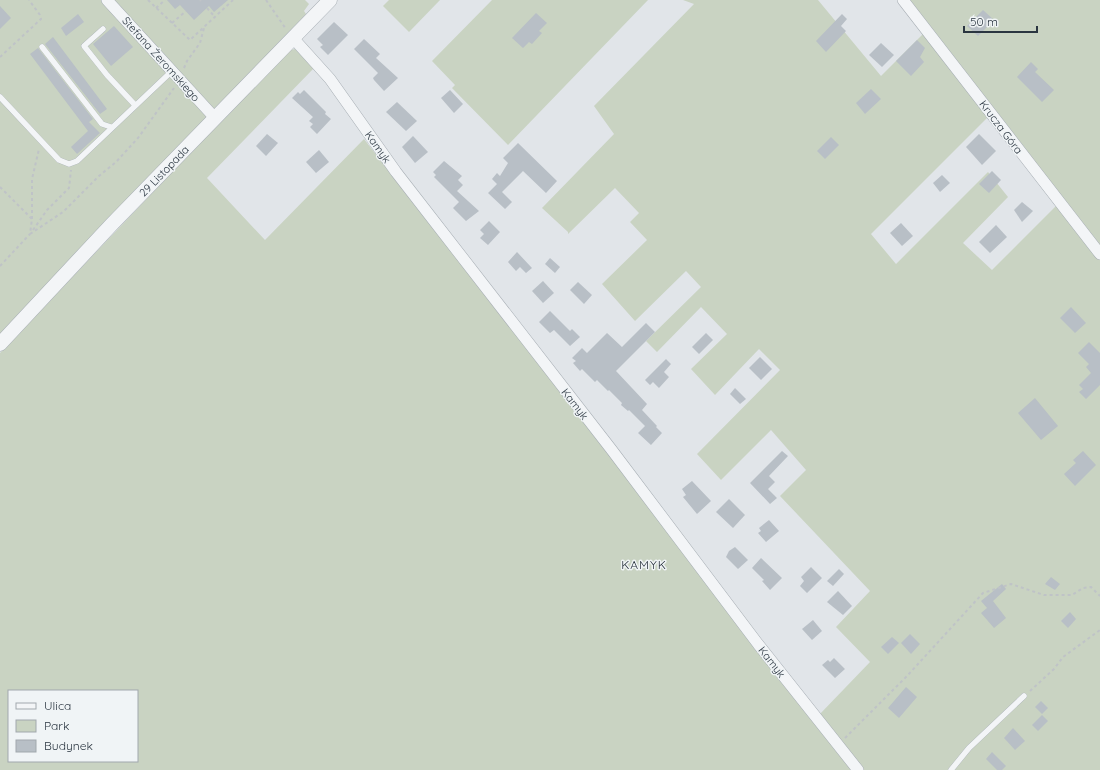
<svg xmlns="http://www.w3.org/2000/svg" width="1100" height="770" viewBox="0 0 1100 770" font-family="Quicksand,sans-serif">
  <style>
    .green { fill: #c9d3c2; fill-rule: evenodd }
    .building { fill: #b8bfc6 }
    .lines { fill: none; stroke-linecap: round; stroke-linejoin: round }
    .service-casing { stroke: #a6adb3; stroke-width: 6 }
    .minor-casing { stroke: #a6adb3; stroke-width: 12 }
    .tertiary-casing { stroke: #a6adb3; stroke-width: 15 }
    .path { stroke: #bfc3c7; stroke-width: 2; stroke-dasharray: 3 3; stroke-linecap: butt }
    .service { stroke: #f3f5f7; stroke-width: 5.5 }
    .minor { stroke: #f3f5f7; stroke-width: 11 }
    .tertiary { stroke: #f3f5f7; stroke-width: 14 }
    .labels { text-anchor: middle; stroke-width: 3; stroke-linejoin: round; paint-order: stroke }
    .street-label { font-size: 11px; fill: #2a3540; stroke: #f0f4f6 }
    .neighbourhood-label { font-size: 12px; letter-spacing: 1px; fill: #1c2631; stroke: #f0f4f6 }
  </style>
  <rect width="100%" height="100%" fill="#e1e5e9"/>
  <!-- green -->
  <g class="green">
    <path d="M 0,0 L 305,0 L 309,4 L 304,11 L 306,14 L 0,334 Z"/>
    <path d="M 389,0 L 440,0 L 409,32 L 383,6 Z"/>
    <path d="M 492,0 L 648,0 L 508,145 L 452,88 L 455,85 L 432,61 Z"/>
    <path d="M 683,0 L 818,0 L 881,76 L 925,32 L 989,116 L 871,234 L 896,264 L 988,172 L 1008,197 L 963,243 L 992,270 L 1057,205 L 1100,257 L 1100,770 L 863,770 L 819,715 L 870,662 L 836,627 L 870,591 L 780,496 L 806,470 L 771,430 L 721,480 L 697,454 L 780,370 L 759,349 L 715,395 L 691,369 L 727,334 L 701,307 L 657,352 L 646,341 L 701,287 L 686,271 L 635,321 L 602,284 L 647,240 L 630,222 L 639,213 L 615,188 L 568,234 L 568,232 L 542,208 L 614,134 L 594,106 L 694,4 Z"/>
    <path d="M 908,0 L 1100,0 L 1100,245 Z"/>
    <path d="M 295,49 L 314,68 L 207,178 L 265,240 L 364,139 L 853,770 L 0,770 L 0,353 L 196,147 L 291,50 ZM 9,691 L 137,691 L 137,761 L 9,761 Z"/>
  </g>
  <!-- building -->
  <g class="building">
    <path d="M 167,0 L 228,0 L 214,12 L 209,6 L 194,20 L 180,5 L 175,9 Z"/>
    <path d="M 0,6 L 11,18 L 0,29 Z"/>
    <path d="M 983,10 L 994,20 L 978,36 L 967,26 Z"/>
    <path d="M 536,13 L 547,23 L 539,31 L 542,33 L 532,44 L 529,42 L 523,48 L 512,38 Z"/>
    <path d="M 78,14 L 84,22 L 66,36 L 61,28 Z"/>
    <path d="M 842,14 L 847,19 L 841,26 L 846,31 L 826,52 L 816,41 Z"/>
    <path d="M 334,22 L 348,35 L 328,55 L 320,47 L 323,45 L 317,39 Z"/>
    <path d="M 114,26 L 133,47 L 111,66 L 93,44 Z"/>
    <path d="M 53,37 L 107,109 L 100,114 L 45,44 Z"/>
    <path d="M 364,39 L 380,54 L 376,58 L 398,78 L 384,91 L 374,80 L 373,78 L 378,73 L 354,49 Z"/>
    <path d="M 917,40 L 925,48 L 920,57 L 924,62 L 911,76 L 896,61 Z"/>
    <path d="M 881,43 L 894,55 L 882,67 L 869,55 Z"/>
    <path d="M 38,48 L 93,119 L 89,122 L 100,133 L 77,154 L 71,147 L 88,131 L 30,54 Z"/>
    <path d="M 1031,62 L 1038,69 L 1035,72 L 1054,90 L 1042,102 L 1017,77 Z"/>
    <path d="M 871,89 L 881,99 L 865,114 L 856,103 Z"/>
    <path d="M 304,90 L 326,112 L 325,114 L 331,119 L 317,134 L 310,127 L 313,124 L 309,121 L 313,117 L 292,98 L 298,92 L 300,94 Z"/>
    <path d="M 450,90 L 463,104 L 454,113 L 441,98 Z"/>
    <path d="M 397,102 L 417,121 L 406,131 L 386,112 Z"/>
    <path d="M 267,134 L 278,143 L 266,156 L 256,146 Z"/>
    <path d="M 979,134 L 996,151 L 982,165 L 966,147 Z"/>
    <path d="M 413,136 L 428,152 L 415,163 L 402,147 Z"/>
    <path d="M 831,137 L 839,145 L 825,159 L 817,151 Z"/>
    <path d="M 518,143 L 557,181 L 546,193 L 523,171 L 502,192 L 512,202 L 505,209 L 488,193 L 497,184 L 492,179 L 497,173 L 500,176 L 508,163 L 503,158 Z"/>
    <path d="M 319,150 L 329,162 L 316,173 L 306,162 Z"/>
    <path d="M 444,161 L 462,176 L 458,180 L 463,185 L 457,191 L 479,211 L 466,221 L 453,208 L 459,202 L 434,177 L 436,175 L 433,172 Z"/>
    <path d="M 992,171 L 1001,180 L 989,193 L 979,184 Z"/>
    <path d="M 942,175 L 950,183 L 940,192 L 933,183 Z"/>
    <path d="M 1022,202 L 1033,211 L 1022,222 L 1014,210 Z"/>
    <path d="M 489,221 L 500,232 L 488,245 L 480,238 L 484,234 L 480,230 Z"/>
    <path d="M 901,223 L 913,236 L 902,246 L 890,233 Z"/>
    <path d="M 996,225 L 1007,237 L 990,253 L 979,242 Z"/>
    <path d="M 517,252 L 532,268 L 526,273 L 520,267 L 516,271 L 508,262 Z"/>
    <path d="M 550,258 L 560,267 L 555,273 L 545,264 Z"/>
    <path d="M 543,281 L 554,293 L 543,303 L 532,291 Z"/>
    <path d="M 578,282 L 592,295 L 584,304 L 570,290 Z"/>
    <path d="M 1071,307 L 1086,323 L 1075,333 L 1060,318 Z"/>
    <path d="M 550,311 L 570,331 L 572,329 L 580,337 L 570,346 L 554,330 L 550,333 L 539,322 Z"/>
    <path d="M 646,323 L 655,332 L 616,371 L 647,404 L 642,410 L 657,426 L 656,427 L 662,433 L 651,445 L 638,433 L 645,426 L 629,410 L 628,411 L 621,405 L 622,403 L 609,390 L 608,391 L 597,380 L 595,382 L 582,369 L 580,371 L 573,363 L 576,361 L 572,358 L 582,348 L 587,353 L 607,333 L 622,347 Z"/>
    <path d="M 706,333 L 713,340 L 699,354 L 692,347 Z"/>
    <path d="M 1089,342 L 1100,353 L 1100,385 L 1086,399 L 1079,392 L 1083,389 L 1079,385 L 1091,373 L 1086,367 L 1089,364 L 1078,353 Z"/>
    <path d="M 760,357 L 772,369 L 761,380 L 749,368 Z"/>
    <path d="M 666,359 L 671,364 L 664,372 L 669,377 L 659,388 L 653,382 L 650,385 L 645,380 Z"/>
    <path d="M 735,388 L 746,399 L 740,404 L 730,394 Z"/>
    <path d="M 1035,398 L 1058,426 L 1041,440 L 1018,413 Z"/>
    <path d="M 782,451 L 788,456 L 769,476 L 775,482 L 768,489 L 777,498 L 770,504 L 750,483 Z"/>
    <path d="M 1083,451 L 1096,465 L 1075,486 L 1064,474 L 1076,463 L 1073,460 Z"/>
    <path d="M 692,481 L 711,501 L 697,514 L 683,497 L 686,495 L 682,489 Z"/>
    <path d="M 729,499 L 745,515 L 733,528 L 716,512 Z"/>
    <path d="M 769,520 L 779,531 L 766,542 L 758,533 L 761,531 L 759,528 Z"/>
    <path d="M 735,547 L 748,560 L 738,569 L 726,557 L 729,551 Z"/>
    <path d="M 761,558 L 782,578 L 770,590 L 762,581 L 764,580 L 752,568 Z"/>
    <path d="M 811,567 L 822,578 L 807,593 L 800,586 L 804,581 L 801,577 Z"/>
    <path d="M 839,569 L 844,574 L 833,586 L 827,581 Z"/>
    <path d="M 1051,577 L 1060,584 L 1055,590 L 1045,584 Z"/>
    <path d="M 1002,584 L 1006,589 L 993,601 L 1006,618 L 994,628 L 981,613 L 987,608 L 981,601 Z"/>
    <path d="M 838,591 L 852,606 L 843,615 L 827,602 Z"/>
    <path d="M 1070,612 L 1076,619 L 1068,628 L 1061,621 Z"/>
    <path d="M 813,620 L 822,631 L 812,640 L 802,629 Z"/>
    <path d="M 910,634 L 920,644 L 911,654 L 901,643 Z"/>
    <path d="M 892,637 L 899,643 L 888,654 L 881,647 Z"/>
    <path d="M 834,658 L 845,669 L 835,678 L 822,665 L 828,660 L 830,662 Z"/>
    <path d="M 906,687 L 917,697 L 899,718 L 888,708 Z"/>
    <path d="M 1041,701 L 1048,708 L 1042,714 L 1035,707 Z"/>
    <path d="M 1042,715 L 1048,721 L 1038,731 L 1032,725 Z"/>
    <path d="M 1013,728 L 1025,741 L 1015,750 L 1004,738 Z"/>
    <path d="M 992,752 L 1006,766 L 1002,770 L 997,770 L 986,759 Z"/>
  </g>
  <g class="lines">
    <defs>
      <g id="service">
        <path d="M 103,29 L 84,46 L 107,75 L 135,105"/>
        <path d="M 42,47 L 102,124 L 111,127"/>
        <path d="M 0,97 L 59,160 L 69,164 L 77,161 L 172,71"/>
        <path d="M 951,770 L 969,748 L 1024,696"/>
      </g>
      <g id="minor">
        <path d="M 107,0 L 215,118"/>
        <path d="M 903,0 L 1100,254"/>
        <path d="M 293,38 L 330,79 L 396,172 L 611,449 L 758,644 L 858,770"/>
      </g>
      <path id="tertiary" d="M 0,344 L 112,224 L 330,0"/>
    </defs>
    <!-- service casing -->
    <use href="#service" class="service-casing"/>
    <!-- minor casing -->
    <use href="#minor" class="minor-casing"/>
    <!-- tertiary casing -->
    <use href="#tertiary" class="tertiary-casing"/>
    <!-- path -->
    <g class="path">
      <path d="M 148,0 L 190,40 L 233,0"/>
      <path d="M 200,0 L 201,1"/>
      <path d="M 266,0 L 286,29"/>
      <path d="M 156,8 L 165,0"/>
      <path d="M 207,8 L 215,17"/>
      <path d="M 172,23 L 186,11"/>
      <path d="M 0,57 L 41,19 L 40,15 L 29,0"/>
      <path d="M 184,68 L 187,61 L 200,43 L 204,28"/>
      <path d="M 0,187 L 32,219 L 30,234"/>
      <path d="M 32,219 L 32,179 L 39,149"/>
      <path d="M 33,230 L 47,210 L 69,188 L 71,170"/>
      <path d="M 30,234 L 63,212 L 99,176 L 116,162 L 138,138 L 174,88"/>
      <path d="M 0,266 L 30,234"/>
      <path d="M 1030,691 L 1054,669 L 1063,657 L 1100,630"/>
      <path d="M 845,738 L 907,676 L 983,593 L 1011,584 L 1044,595 L 1072,595 L 1083,588 L 1091,587 L 1100,596"/>
    </g>
    <!-- service -->
    <use href="#service" class="service"/>
    <!-- minor -->
    <use href="#minor" class="minor"/>
    <!-- tertiary -->
    <use href="#tertiary" class="tertiary"/>
  </g>
  <g class="labels">
    <!-- street labels -->
    <g class="street-label">
      <text transform="translate(161 59) rotate(48)" y="4">Stefana Żeromskiego</text>
      <text transform="translate(1001 127) rotate(53)" y="4">Krucza Góra</text>
      <text transform="translate(378 147) rotate(55)" y="4">Kamyk</text>
      <text transform="translate(164 171) rotate(-46)" y="4">29 Listopada</text>
      <text transform="translate(575 404) rotate(52)" y="4">Kamyk</text>
      <text transform="translate(772 662) rotate(52)" y="4">Kamyk</text>
    </g>
    <!-- neighbourhood labels -->
    <g class="neighbourhood-label">
      <text x="644" y="569">KAMYK</text>
    </g>
  </g>
  <!-- legend -->
  <rect x="8" y="690" width="130" height="72" fill="#f0f4f6" stroke="#a1a8ad"/>
  <rect x="16" y="703" width="20" height="6" fill="#f3f5f7" stroke="#a1a8ad"/>
  <text x="44" y="710" font-size="12" fill="#2a3540">Ulica</text>
  <rect x="16" y="720" width="20" height="12" fill="#c9d3c2" stroke="#a1a8ad"/>
  <text x="44" y="730" font-size="12" fill="#2a3540">Park</text>
  <rect x="16" y="740" width="20" height="12" fill="#b8bfc6" stroke="#a1a8ad"/>
  <text x="44" y="750" font-size="12" fill="#2a3540">Budynek</text>
  <!-- scale -->
  <path d="M964 26v6h73v-6" fill="none" stroke="#2a3540" stroke-width="2"/>
  <text x="970" y="26" font-size="12" fill="#2a3540" stroke="#f0f4f6" stroke-width="3" paint-order="stroke">50 m</text>
</svg>
